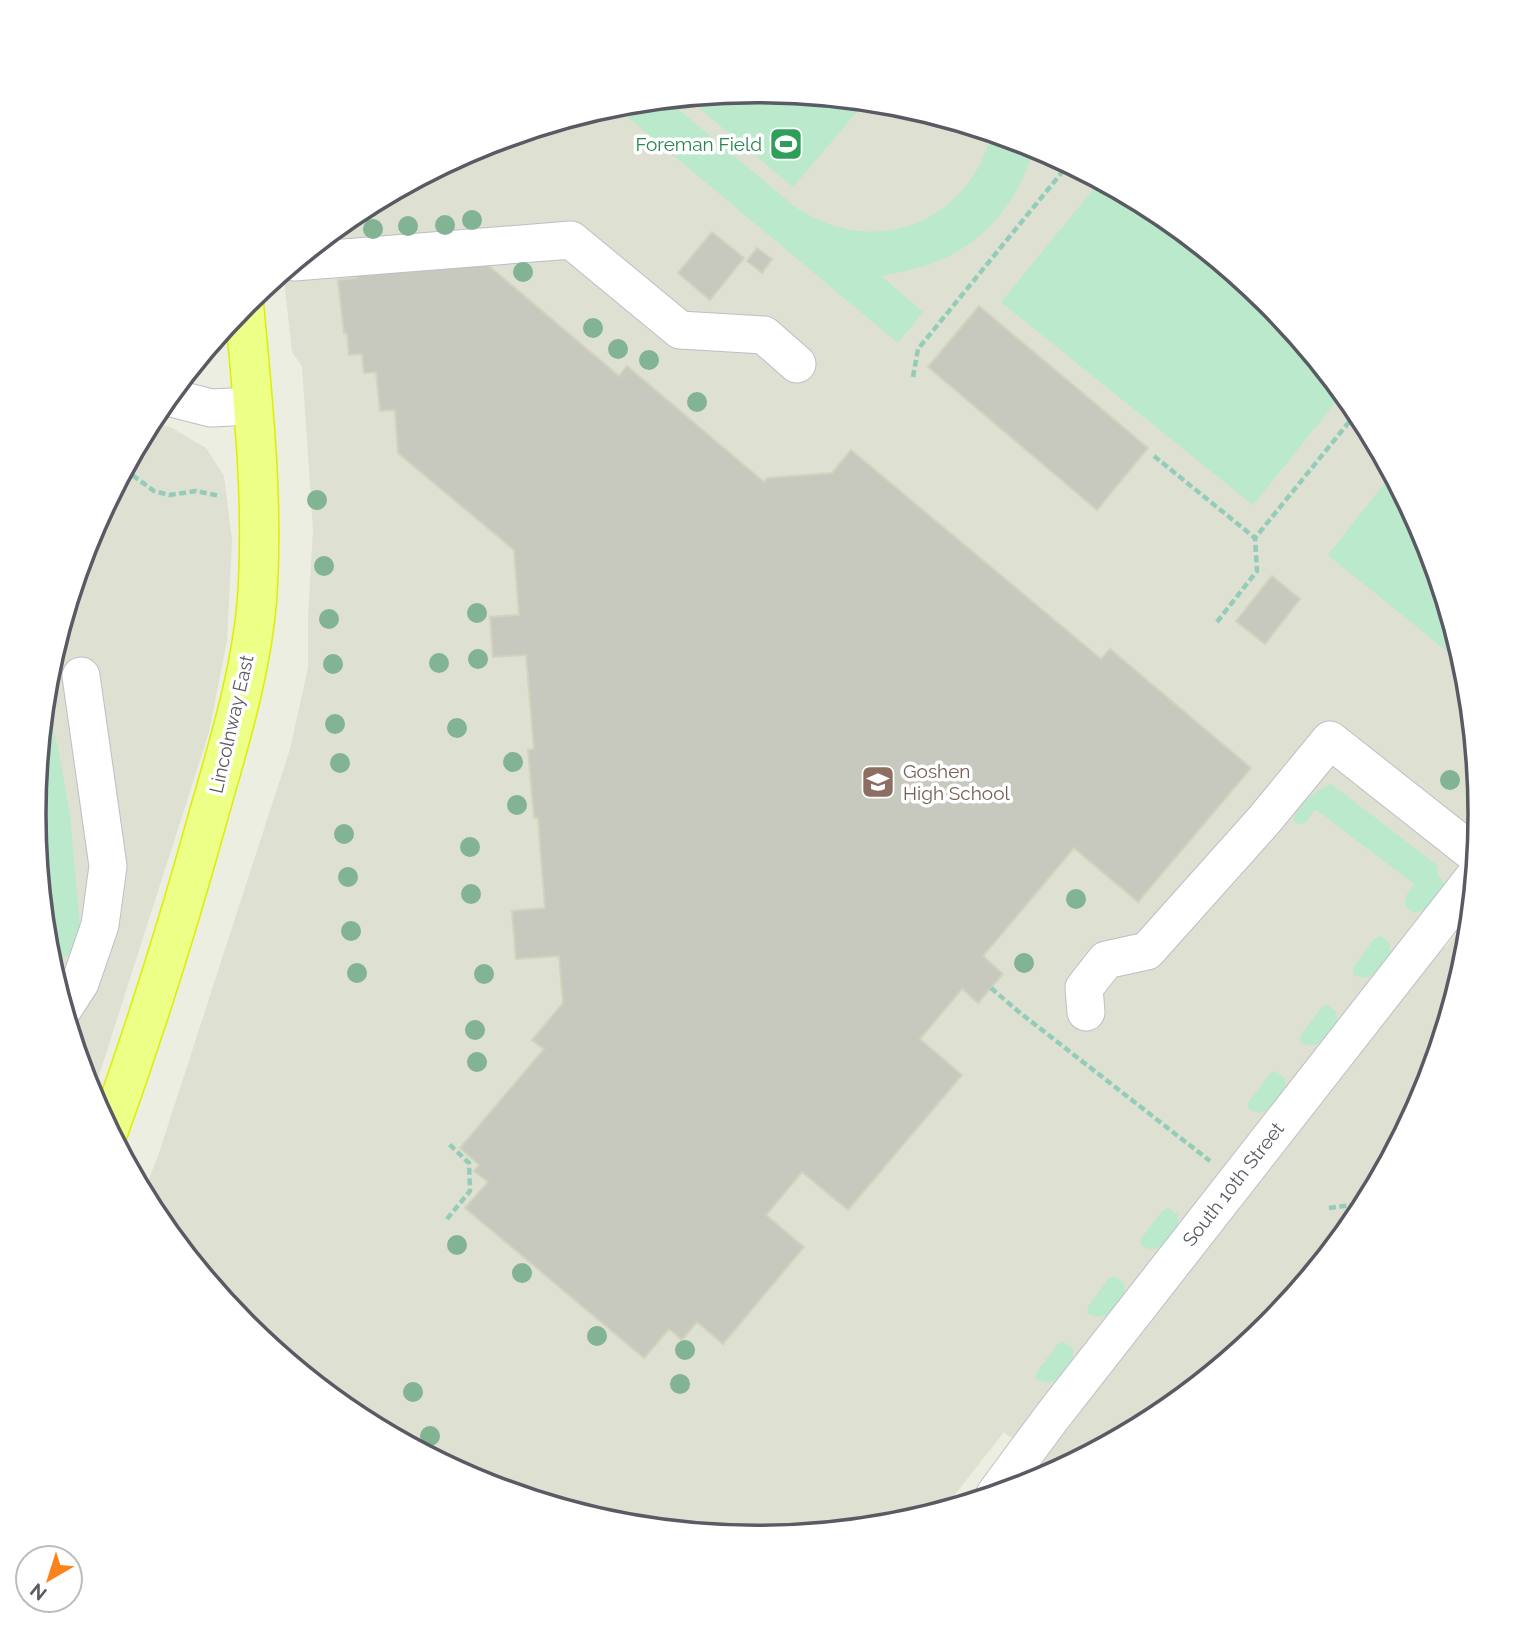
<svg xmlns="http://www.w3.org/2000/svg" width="1514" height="1628" viewBox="0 0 1514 1628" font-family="Raleway,sans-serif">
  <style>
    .education { fill: #dee0d1 }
    .green { fill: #bae9cc }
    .building { fill: #c8c9be; stroke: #d2d3be; stroke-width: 2 }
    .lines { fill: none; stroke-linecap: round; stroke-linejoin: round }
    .minor-casing { stroke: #bebec6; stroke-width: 39 }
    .highway-casing { stroke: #dcef00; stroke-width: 41 }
    .path { stroke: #94ccba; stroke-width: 4.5; stroke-dasharray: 7 3.5; stroke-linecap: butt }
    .minor { stroke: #fff; stroke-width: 37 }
    .highway { stroke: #eeff87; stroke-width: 38 }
    .tree { fill: #82b392 }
    .labels { text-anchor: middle; stroke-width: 7; stroke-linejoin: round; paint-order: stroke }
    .leisure-label { font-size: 19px; fill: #27864d; stroke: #fff; text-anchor: end }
    .street-label { font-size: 19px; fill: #595a63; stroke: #fff }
    .education-label { font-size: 19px; fill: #785e54; stroke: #fff; text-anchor: start }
    .rim { fill: none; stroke: #595a63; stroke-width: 3.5 }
  </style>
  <rect width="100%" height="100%" fill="#eceee1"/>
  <!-- education -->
  <g class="education">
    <path d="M 757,90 L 899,104 L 1034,146 L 1159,212 L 1269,303 L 1359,412 L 1426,537 L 1467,673 L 1481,814 L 1478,844 L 1417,926 L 1445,948 L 1471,916 L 1467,956 L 1425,1091 L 1359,1216 L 1268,1326 L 1159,1416 L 1034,1483 L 1028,1484 L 1044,1464 L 1004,1432 L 942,1511 L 898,1524 L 757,1538 L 615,1524 L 480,1482 L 355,1416 L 245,1325 L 155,1216 L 143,1193 L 158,1156 L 290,749 L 308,668 L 308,616 L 313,530 L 302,366 L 292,352 L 283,271 L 355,212 L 480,145 L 616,104 Z"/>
    <path d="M 150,423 L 170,427 L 206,448 L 224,476 L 232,540 L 227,640 L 209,732 L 92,1097 L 47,955 L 33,814 L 47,672 L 89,537 Z"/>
  </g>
  <!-- green -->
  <g class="green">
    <path d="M 757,90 L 866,101 L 793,187 L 686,97 Z"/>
    <path d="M 666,99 L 795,207 C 874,260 968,224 992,133 L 1034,145 C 1022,197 987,241 938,261 C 919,269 900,272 881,276 L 923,312 L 898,343 L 613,105 Z"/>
    <path d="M 1100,181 L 1159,212 L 1269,303 L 1343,393 L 1253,505 L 1001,302 Z"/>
    <path d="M 1392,474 L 1426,537 L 1464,665 L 1328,555 Z"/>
    <path d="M 45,697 L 58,748 L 70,816 L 82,947 L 50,964 L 47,955 L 33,814 Z"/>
    <path d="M 1331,784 L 1437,865 L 1438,876 L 1446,884 L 1427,909 L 1413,913 C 1398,902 1407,896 1414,884 L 1315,809 L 1305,823 L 1296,824 L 1294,820 C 1298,804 1316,790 1331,784 Z"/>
    <path d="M 1380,936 L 1390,943 L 1390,956 C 1381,969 1370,985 1353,974 L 1353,968 L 1375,938 Z"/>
    <path d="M 1327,1004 L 1336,1012 L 1337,1025 C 1327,1038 1317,1052 1300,1042 L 1300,1036 L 1322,1007 Z"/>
    <path d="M 1275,1071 L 1285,1078 L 1286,1091 C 1276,1104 1266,1119 1249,1109 L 1248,1103 L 1270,1074 Z"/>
    <path d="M 1168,1208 L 1178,1215 L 1178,1228 C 1169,1241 1158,1257 1141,1245 L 1141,1239 L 1163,1210 Z"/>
    <path d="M 1114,1276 L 1124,1283 L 1125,1296 C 1115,1309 1105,1323 1087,1313 L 1088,1307 L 1109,1278 Z"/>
    <path d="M 1063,1342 L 1073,1349 L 1073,1362 C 1063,1375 1054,1389 1036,1379 L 1036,1373 L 1058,1344 Z"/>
  </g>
  <!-- building -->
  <g class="building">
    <path d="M 712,232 L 744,258 L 710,300 L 678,273 Z"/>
    <path d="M 757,248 L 772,259 L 762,273 L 747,261 Z"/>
    <path d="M 483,261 L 619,376 L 627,366 L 764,482 L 767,478 L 832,473 L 851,450 L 1101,659 L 1110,649 L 1251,768 L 1138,902 L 1074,848 L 983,956 L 1003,974 L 978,1003 L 962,989 L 920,1039 L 962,1075 L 848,1210 L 802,1172 L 766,1215 L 804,1247 L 723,1344 L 697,1322 L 682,1340 L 669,1329 L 644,1358 L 465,1208 L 488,1182 L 474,1171 L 479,1165 L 460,1148 L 544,1049 L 532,1040 L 563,1003 L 559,956 L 516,959 L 512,911 L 545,908 L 538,818 L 534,818 L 528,750 L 534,749 L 526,655 L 493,657 L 490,617 L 519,615 L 514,550 L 398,453 L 395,410 L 380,411 L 376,372 L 364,373 L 362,354 L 349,355 L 347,333 L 344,333 L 338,280 L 357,278 L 356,271 Z"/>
    <path d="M 979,306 L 1148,448 L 1097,510 L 928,367 Z"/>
    <path d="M 1272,576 L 1300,599 L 1265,644 L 1236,621 Z"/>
  </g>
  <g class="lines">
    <defs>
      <g id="minor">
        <path d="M 294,262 L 571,240 L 680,330 L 764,335 L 797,364"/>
        <path d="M 168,397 L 211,408 L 253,406"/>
        <path d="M 63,1009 L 80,983 L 100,925 L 108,866 L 81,676"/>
        <path d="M 1086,1012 L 1084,988 L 1106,960 L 1147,951 L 1265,819 L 1330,740 L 1477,856"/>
        <path d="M 995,1494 L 1052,1417 L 1475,876"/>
      </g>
      <path id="highway" d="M 109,1130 C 146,1027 179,922 208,817 C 228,746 251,674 257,600 C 264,501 253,403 244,304"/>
    </defs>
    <!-- minor casing -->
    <use href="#minor" class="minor-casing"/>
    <!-- highway casing -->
    <use href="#highway" class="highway-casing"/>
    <!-- path -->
    <g class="path">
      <path d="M 913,377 L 918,349 L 1063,171 L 1062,160"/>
      <path d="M 1154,456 L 1255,538 L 1358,411"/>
      <path d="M 124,469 L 154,491 L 169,495 L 196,491 L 220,496"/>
      <path d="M 1217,622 L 1257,571 L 1255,538"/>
      <path d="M 991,988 L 1019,1012 L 1210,1161"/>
      <path d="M 1329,1208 L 1366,1203"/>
      <path d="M 447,1219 L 470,1191 L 469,1163 L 449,1144"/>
    </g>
    <!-- minor -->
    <use href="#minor" class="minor"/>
    <!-- highway -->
    <use href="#highway" class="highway"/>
  </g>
  <!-- trees -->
  <g class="tree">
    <circle cx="472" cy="220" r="10"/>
    <circle cx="445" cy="225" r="10"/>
    <circle cx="408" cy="226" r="10"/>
    <circle cx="373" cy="229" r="10"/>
    <circle cx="523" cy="272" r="10"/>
    <circle cx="593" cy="328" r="10"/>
    <circle cx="618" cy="349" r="10"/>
    <circle cx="649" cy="360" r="10"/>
    <circle cx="697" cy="402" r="10"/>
    <circle cx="317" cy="500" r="10"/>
    <circle cx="324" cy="566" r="10"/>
    <circle cx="477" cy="613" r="10"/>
    <circle cx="329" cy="619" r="10"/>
    <circle cx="478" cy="659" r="10"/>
    <circle cx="439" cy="663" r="10"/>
    <circle cx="333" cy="664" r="10"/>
    <circle cx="335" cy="724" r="10"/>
    <circle cx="457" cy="728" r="10"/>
    <circle cx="513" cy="762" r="10"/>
    <circle cx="340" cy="763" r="10"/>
    <circle cx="1450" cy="780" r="10"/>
    <circle cx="517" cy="805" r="10"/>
    <circle cx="344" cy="834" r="10"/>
    <circle cx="470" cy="847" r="10"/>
    <circle cx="348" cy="877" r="10"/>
    <circle cx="471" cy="894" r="10"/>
    <circle cx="1076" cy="899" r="10"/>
    <circle cx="351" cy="931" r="10"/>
    <circle cx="1024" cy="963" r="10"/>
    <circle cx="357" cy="973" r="10"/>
    <circle cx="484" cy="974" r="10"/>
    <circle cx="475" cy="1030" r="10"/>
    <circle cx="477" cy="1062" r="10"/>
    <circle cx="457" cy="1245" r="10"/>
    <circle cx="522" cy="1273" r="10"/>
    <circle cx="597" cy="1336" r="10"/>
    <circle cx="685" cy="1350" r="10"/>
    <circle cx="680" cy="1384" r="10"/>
    <circle cx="413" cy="1392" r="10"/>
    <circle cx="430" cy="1436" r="10"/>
  </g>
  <!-- icons -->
  <defs>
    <symbol id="stadium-square" viewBox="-11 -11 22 22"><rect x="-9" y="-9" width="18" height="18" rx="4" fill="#2e9e5b" stroke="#fff"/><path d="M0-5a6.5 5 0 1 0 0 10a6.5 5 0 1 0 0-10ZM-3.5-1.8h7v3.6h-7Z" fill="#fff"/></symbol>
    <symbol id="school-square" viewBox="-11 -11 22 22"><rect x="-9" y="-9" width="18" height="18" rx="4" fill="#8d6e63" stroke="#fff"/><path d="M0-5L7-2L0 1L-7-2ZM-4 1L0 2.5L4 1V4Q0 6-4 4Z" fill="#fff"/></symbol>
  </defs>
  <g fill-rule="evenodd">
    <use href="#stadium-square" x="767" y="125" width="38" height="38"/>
    <use href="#school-square" x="859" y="763" width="38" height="38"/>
  </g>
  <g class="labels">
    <!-- leisure labels -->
    <g class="leisure-label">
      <text x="762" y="151">Foreman Field</text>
    </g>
    <!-- street labels -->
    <g class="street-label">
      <text transform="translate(231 724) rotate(-77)" y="7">Lincolnway East</text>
      <text transform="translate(1233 1184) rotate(-52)" y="7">South 10th Street</text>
    </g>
    <!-- education labels -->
    <g class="education-label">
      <text x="903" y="778">Goshen<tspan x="903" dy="22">High School</tspan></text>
    </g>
  </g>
  <!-- crop -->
  <path d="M0 0H1514V1628H0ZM46 814a711 711 0 1 1 1422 0a711 711 0 1 1-1422 0Z" fill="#fff" fill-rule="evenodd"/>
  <path class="rim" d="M46 814a711 711 0 1 1 1422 0a711 711 0 1 1-1422 0Z"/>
  <!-- north arrow -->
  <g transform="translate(49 1579) rotate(219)"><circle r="33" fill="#ffffff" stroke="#bdbdc1" stroke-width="2"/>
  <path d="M0-5L12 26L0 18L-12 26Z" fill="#fa841b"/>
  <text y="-10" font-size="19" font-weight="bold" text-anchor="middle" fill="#595a63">N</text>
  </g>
</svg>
